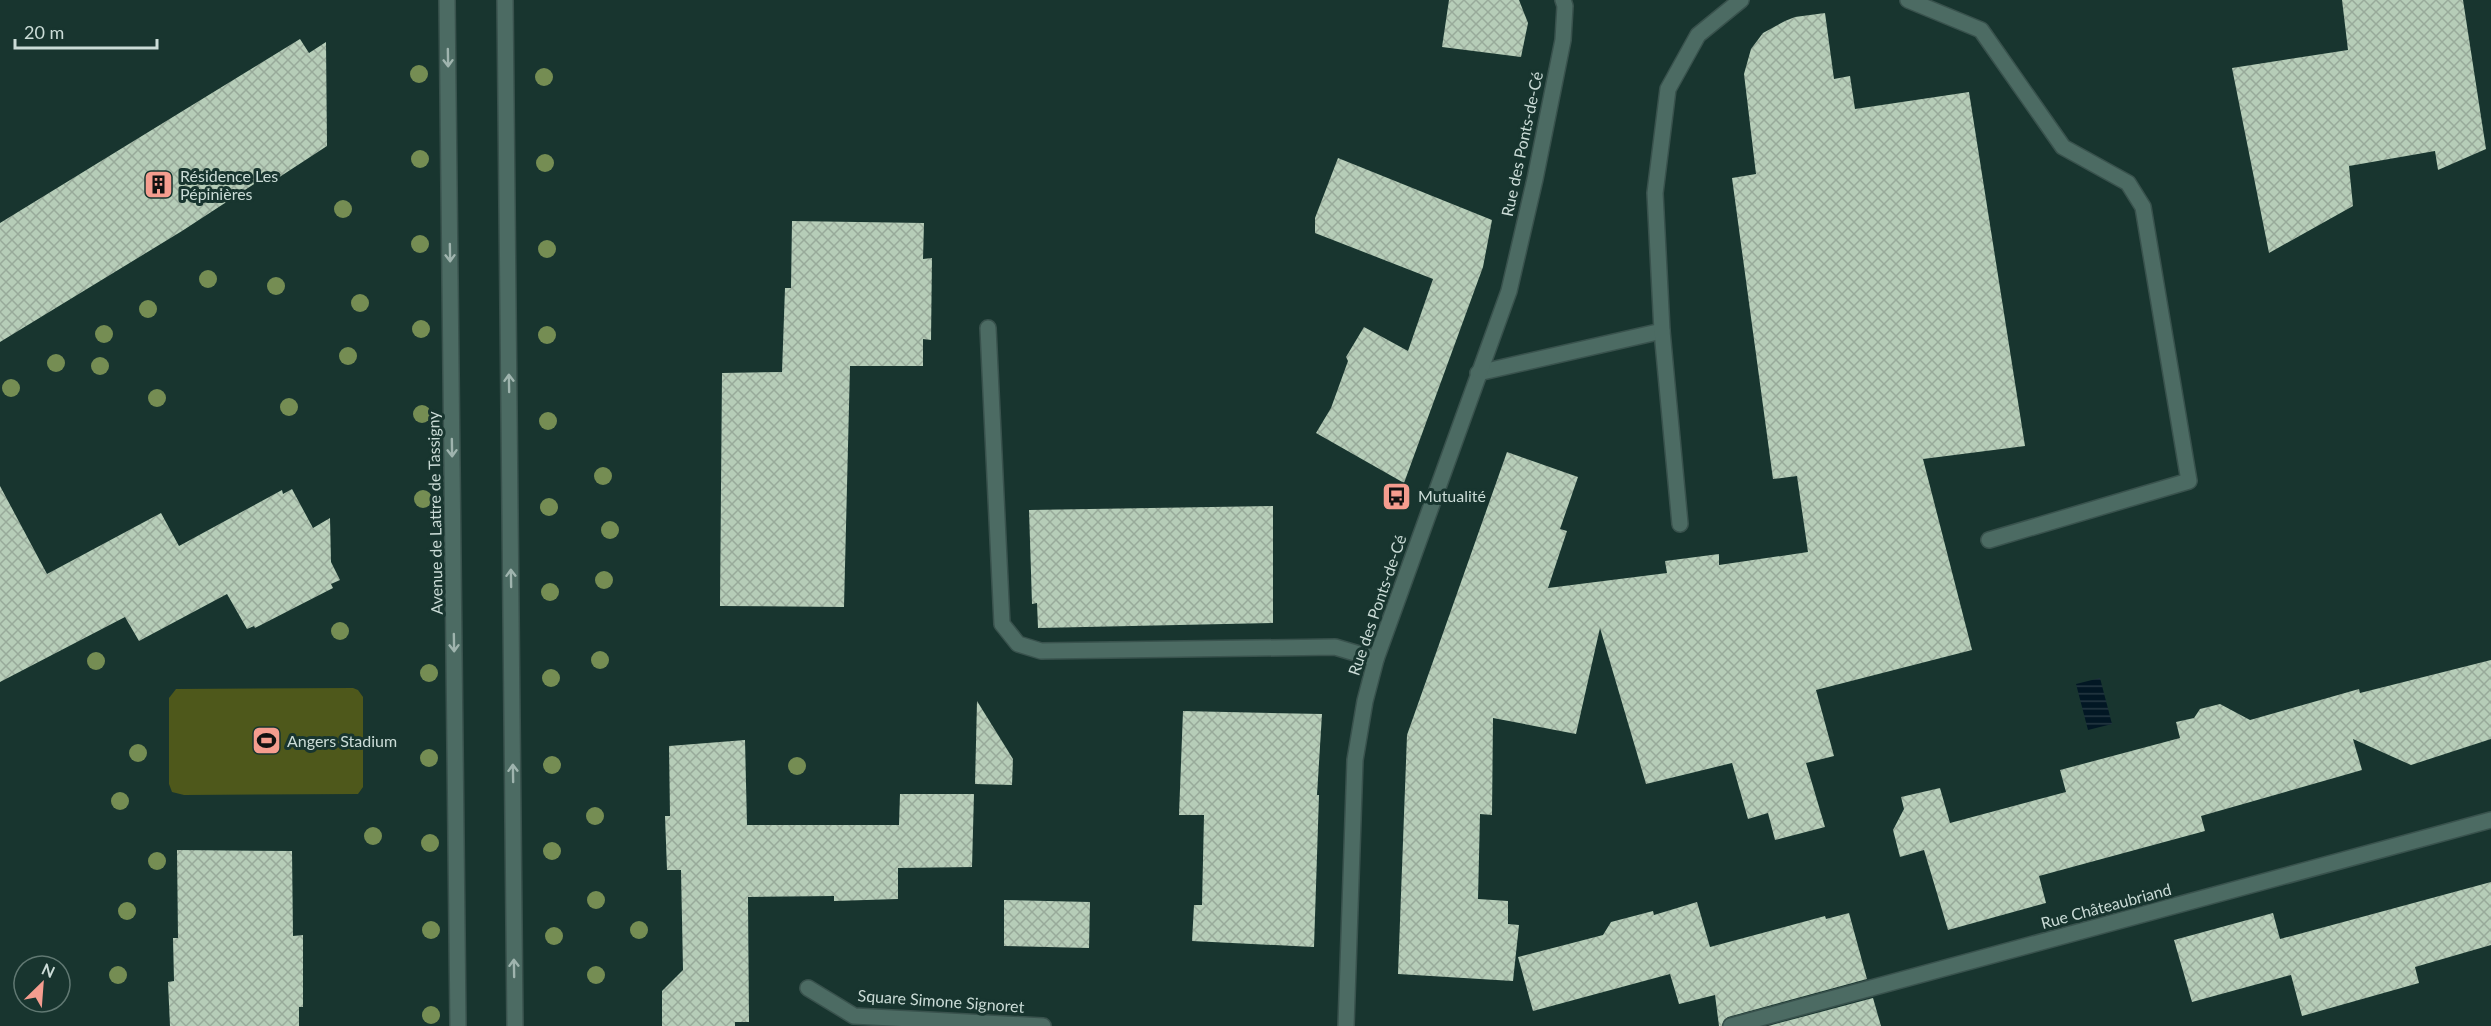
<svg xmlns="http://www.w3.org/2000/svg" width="2491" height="1026" viewBox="0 0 2491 1026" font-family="Lato,sans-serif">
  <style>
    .green { fill: #4e581b }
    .water { fill: url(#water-rules) }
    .building { fill: url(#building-cross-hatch) }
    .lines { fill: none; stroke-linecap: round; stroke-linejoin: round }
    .lane-casing { stroke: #39524d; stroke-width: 18 }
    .street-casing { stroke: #39524d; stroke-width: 18 }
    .secondary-casing { stroke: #39524d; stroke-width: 18 }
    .lane { stroke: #4c6b63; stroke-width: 15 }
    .street { stroke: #4c6b63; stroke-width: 15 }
    .secondary { stroke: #4c6b63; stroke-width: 15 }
    .tree { fill: #758d53 }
    .oneway { stroke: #9fb4ae }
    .labels { text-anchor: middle; stroke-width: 6; stroke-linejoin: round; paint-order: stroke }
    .street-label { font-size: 16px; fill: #cbdcd7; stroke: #18352f }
    .poi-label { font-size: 16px; fill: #cbdcd7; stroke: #18352f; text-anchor: start }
  </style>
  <defs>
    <pattern id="water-rules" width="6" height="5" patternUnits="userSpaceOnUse" patternTransform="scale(1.5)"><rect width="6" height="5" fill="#021724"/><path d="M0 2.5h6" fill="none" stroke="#263843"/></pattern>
    <pattern id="building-cross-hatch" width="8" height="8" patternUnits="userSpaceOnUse" patternTransform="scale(1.5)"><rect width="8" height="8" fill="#b6cdb8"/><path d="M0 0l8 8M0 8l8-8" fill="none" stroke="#98aa9a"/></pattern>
  </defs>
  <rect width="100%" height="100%" fill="#18352f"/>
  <!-- green -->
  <path class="green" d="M 353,688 L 358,690 L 363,697 L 363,787 L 358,794 L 184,795 L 172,792 L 169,784 L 169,698 L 176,689 Z"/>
  <!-- water -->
  <path class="water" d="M 2100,678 L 2112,724 L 2088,730 L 2076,684 Z"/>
  <!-- building -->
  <g class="building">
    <path d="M 1449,0 L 1519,0 L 1528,23 L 1521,57 L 1442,47 Z"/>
    <path d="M 2342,0 L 2463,0 L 2486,149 L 2438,170 L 2435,151 L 2349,166 L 2353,206 L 2269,253 L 2232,68 L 2348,50 Z"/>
    <path d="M 1825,13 L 1834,79 L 1850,76 L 1855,109 L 1969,92 L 2025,446 L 1923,459 L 1972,650 L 1816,690 L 1834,756 L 1806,763 L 1825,827 L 1775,840 L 1768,813 L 1748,819 L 1732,763 L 1646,784 L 1600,628 L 1576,734 L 1493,718 L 1492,815 L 1480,814 L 1478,899 L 1508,901 L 1508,924 L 1519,925 L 1513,981 L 1398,974 L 1407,735 L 1507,452 L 1578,477 L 1560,529 L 1567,531 L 1548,588 L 1667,573 L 1665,561 L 1719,554 L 1719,565 L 1808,552 L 1797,476 L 1773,479 L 1732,178 L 1756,174 L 1744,74 L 1751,49 L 1763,33 L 1785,21 L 1795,17 Z"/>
    <path d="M 300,39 L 309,53 L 326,42 L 327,146 L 278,178 L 274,171 L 182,231 L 0,342 L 0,223 Z"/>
    <path d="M 1338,158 L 1492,220 L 1483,267 L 1404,483 L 1316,433 L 1331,408 L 1348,361 L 1346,357 L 1364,327 L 1408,351 L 1433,279 L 1315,233 L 1315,218 Z"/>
    <path d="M 792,221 L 924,223 L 923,259 L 932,258 L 931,340 L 923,339 L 923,366 L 850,366 L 844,607 L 720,606 L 722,373 L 782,372 L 785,288 L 791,288 Z"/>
    <path d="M 0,486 L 47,574 L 161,513 L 179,546 L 282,490 L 283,494 L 292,489 L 313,528 L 330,518 L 331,562 L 340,580 L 331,584 L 333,588 L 255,628 L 254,626 L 247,629 L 227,594 L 139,641 L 125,617 L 0,682 Z"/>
    <path d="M 1273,506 L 1273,623 L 1038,628 L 1037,603 L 1032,604 L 1029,510 Z"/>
    <path d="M 2491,660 L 2491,739 L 2411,765 L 2353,739 L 2362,770 L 2201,816 L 2205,831 L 2039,876 L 2046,903 L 1948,930 L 1924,850 L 1900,857 L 1893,830 L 1904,809 L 1901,797 L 1940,788 L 1950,823 L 2066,792 L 2060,770 L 2180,738 L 2176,722 L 2194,718 L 2200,709 L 2220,704 L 2250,720 L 2359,689 L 2360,693 Z"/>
    <path d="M 977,701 L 1013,759 L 1012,785 L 975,784 Z"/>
    <path d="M 1183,711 L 1322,714 L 1317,795 L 1319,795 L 1314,947 L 1192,941 L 1194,905 L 1202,905 L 1204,815 L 1179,815 Z"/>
    <path d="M 745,740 L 747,825 L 899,825 L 900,794 L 974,794 L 972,867 L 898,868 L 898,899 L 834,901 L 834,896 L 748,897 L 749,1022 L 735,1022 L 735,1026 L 662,1026 L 662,991 L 683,970 L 681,870 L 667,870 L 665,816 L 670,816 L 669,746 Z"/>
    <path d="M 177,850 L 292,851 L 293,936 L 303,935 L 303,1007 L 299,1007 L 299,1026 L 170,1026 L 168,982 L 174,981 L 173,938 L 178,938 Z"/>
    <path d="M 2491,882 L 2491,945 L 2415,967 L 2419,983 L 2302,1016 L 2291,975 L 2192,1002 L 2174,940 L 2273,913 L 2280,939 Z"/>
    <path d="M 1004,900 L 1090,902 L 1089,948 L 1004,946 Z"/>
    <path d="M 1697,902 L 1710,947 L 1825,916 L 1826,919 L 1849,913 L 1867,979 L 1728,1017 L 1724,1020 L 1722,1026 L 1719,1026 L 1715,995 L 1679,1004 L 1670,974 L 1533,1011 L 1518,957 L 1603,935 L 1611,922 L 1653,911 L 1654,915 Z"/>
    <path d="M 1873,998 L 1881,1026 L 1768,1026 Z"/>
  </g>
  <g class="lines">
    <defs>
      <g id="lane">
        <path d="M 1908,0 L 1981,30 L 2063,147 L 2128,183 L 2143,207 L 2189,481 L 1989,540"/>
        <path d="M 988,328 L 1002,624 L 1018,644 L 1041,651 L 1335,647 L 1376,659"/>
        <path d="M 1478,373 L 1662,331"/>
        <path d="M 1680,524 L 1662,331 L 1655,193 L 1668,89 L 1698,35 L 1741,0"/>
      </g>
      <g id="street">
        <path d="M 808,988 L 854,1016 L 1043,1026"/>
        <path d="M 1346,1026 L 1355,760 L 1365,701 L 1376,659 L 1509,291 L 1535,179 L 1563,40 L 1565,6 L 1563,0"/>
        <path d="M 1731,1026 L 2491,820"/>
      </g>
      <g id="secondary">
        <path d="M 447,0 L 458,1026"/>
        <path d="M 505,0 L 515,1026"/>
      </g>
    </defs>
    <!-- lane casing -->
    <use href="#lane" class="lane-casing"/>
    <!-- street casing -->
    <use href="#street" class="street-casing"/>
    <!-- secondary casing -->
    <use href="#secondary" class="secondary-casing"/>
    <!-- lane -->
    <use href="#lane" class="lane"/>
    <!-- street -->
    <use href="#street" class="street"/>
    <!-- secondary -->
    <use href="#secondary" class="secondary"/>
  </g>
  <!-- trees -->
  <g class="tree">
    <circle cx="419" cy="74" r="9"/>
    <circle cx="544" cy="77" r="9"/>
    <circle cx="420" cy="159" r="9"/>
    <circle cx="545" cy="163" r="9"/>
    <circle cx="343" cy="209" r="9"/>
    <circle cx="420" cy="244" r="9"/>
    <circle cx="547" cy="249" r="9"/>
    <circle cx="208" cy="279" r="9"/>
    <circle cx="276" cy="286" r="9"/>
    <circle cx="360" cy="303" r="9"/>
    <circle cx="148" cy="309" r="9"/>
    <circle cx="421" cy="329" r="9"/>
    <circle cx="104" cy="334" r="9"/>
    <circle cx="547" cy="335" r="9"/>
    <circle cx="348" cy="356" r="9"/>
    <circle cx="56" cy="363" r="9"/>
    <circle cx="100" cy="366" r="9"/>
    <circle cx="11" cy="388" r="9"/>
    <circle cx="157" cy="398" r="9"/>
    <circle cx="289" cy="407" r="9"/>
    <circle cx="422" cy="414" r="9"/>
    <circle cx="548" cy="421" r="9"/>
    <circle cx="603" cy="476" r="9"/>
    <circle cx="423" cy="499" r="9"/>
    <circle cx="549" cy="507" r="9"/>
    <circle cx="610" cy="530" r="9"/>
    <circle cx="604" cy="580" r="9"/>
    <circle cx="550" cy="592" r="9"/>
    <circle cx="340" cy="631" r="9"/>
    <circle cx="600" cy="660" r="9"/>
    <circle cx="96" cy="661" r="9"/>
    <circle cx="429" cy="673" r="9"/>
    <circle cx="551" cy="678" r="9"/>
    <circle cx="138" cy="753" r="9"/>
    <circle cx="429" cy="758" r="9"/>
    <circle cx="552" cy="765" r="9"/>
    <circle cx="797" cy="766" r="9"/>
    <circle cx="120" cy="801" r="9"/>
    <circle cx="595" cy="816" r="9"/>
    <circle cx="373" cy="836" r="9"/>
    <circle cx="430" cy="843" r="9"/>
    <circle cx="552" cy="851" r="9"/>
    <circle cx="157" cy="861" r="9"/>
    <circle cx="596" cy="900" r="9"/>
    <circle cx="127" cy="911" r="9"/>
    <circle cx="431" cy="930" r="9"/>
    <circle cx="639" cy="930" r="9"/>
    <circle cx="554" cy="936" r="9"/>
    <circle cx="118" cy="975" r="9"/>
    <circle cx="596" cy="975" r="9"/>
    <circle cx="431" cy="1015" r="9"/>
  </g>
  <!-- one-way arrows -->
  <defs><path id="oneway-shaft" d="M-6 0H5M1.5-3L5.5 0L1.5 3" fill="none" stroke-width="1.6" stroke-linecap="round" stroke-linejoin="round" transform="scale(1.5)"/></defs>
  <g class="oneway">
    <use href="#oneway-shaft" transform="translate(448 58) rotate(89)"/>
    <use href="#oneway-shaft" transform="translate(450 253) rotate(89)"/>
    <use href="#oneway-shaft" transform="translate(509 383) rotate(-91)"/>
    <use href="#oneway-shaft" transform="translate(452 448) rotate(89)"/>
    <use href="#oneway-shaft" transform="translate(511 578) rotate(-91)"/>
    <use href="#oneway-shaft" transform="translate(454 643) rotate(89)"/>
    <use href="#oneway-shaft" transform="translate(513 773) rotate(-91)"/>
    <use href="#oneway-shaft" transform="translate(514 968) rotate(-91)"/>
  </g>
  <!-- icons -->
  <defs>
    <symbol id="building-square" viewBox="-11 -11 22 22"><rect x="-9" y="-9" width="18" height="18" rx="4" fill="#f59d8f" stroke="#18352f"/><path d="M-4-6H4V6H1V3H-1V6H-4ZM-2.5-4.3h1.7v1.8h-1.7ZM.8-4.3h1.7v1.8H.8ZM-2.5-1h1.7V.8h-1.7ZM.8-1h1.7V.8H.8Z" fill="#111"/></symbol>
    <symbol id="bus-square" viewBox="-11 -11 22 22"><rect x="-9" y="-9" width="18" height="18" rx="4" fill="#f59d8f" stroke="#18352f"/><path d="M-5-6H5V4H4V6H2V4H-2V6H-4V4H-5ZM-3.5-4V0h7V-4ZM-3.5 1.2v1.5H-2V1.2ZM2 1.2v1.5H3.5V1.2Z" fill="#111"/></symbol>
    <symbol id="stadium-square" viewBox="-11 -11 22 22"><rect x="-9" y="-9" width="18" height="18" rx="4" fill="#f59d8f" stroke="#18352f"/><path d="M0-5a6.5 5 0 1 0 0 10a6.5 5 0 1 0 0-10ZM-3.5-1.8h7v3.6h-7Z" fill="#111"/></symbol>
  </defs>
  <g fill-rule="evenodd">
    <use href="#building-square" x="142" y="168" width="33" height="33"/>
    <use href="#bus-square" x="1380" y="480" width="33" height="33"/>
    <use href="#stadium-square" x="250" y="724" width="33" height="33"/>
  </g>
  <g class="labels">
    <!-- street labels -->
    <g class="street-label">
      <text transform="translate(1522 144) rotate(-78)" y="6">Rue des Ponts-de-Cé</text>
      <text transform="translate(435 513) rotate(-91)" y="6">Avenue de Lattre de Tassigny</text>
      <text transform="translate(1377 605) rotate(-71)" y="6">Rue des Ponts-de-Cé</text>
      <text transform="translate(2106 906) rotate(-15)" y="6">Rue Châteaubriand</text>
      <text transform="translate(941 1001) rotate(4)" y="6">Square Simone Signoret</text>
    </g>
    <!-- poi labels -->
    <g class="poi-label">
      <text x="180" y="182">Résidence Les<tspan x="180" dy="18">Pépinières</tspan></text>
      <text x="1418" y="502">Mutualité</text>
      <text x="287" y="747">Angers Stadium</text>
    </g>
  </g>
  <!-- north arrow -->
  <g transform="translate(42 984) rotate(25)"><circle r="28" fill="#18352f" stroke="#607872" stroke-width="1.5"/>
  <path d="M0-4.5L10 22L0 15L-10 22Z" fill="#f59d8f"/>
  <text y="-9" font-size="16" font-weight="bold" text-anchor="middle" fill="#cbdcd7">N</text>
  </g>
  <!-- scale -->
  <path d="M15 39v9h142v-9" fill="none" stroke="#cbdcd7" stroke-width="3"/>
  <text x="24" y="39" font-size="18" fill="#cbdcd7" stroke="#18352f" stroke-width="4.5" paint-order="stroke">20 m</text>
</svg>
